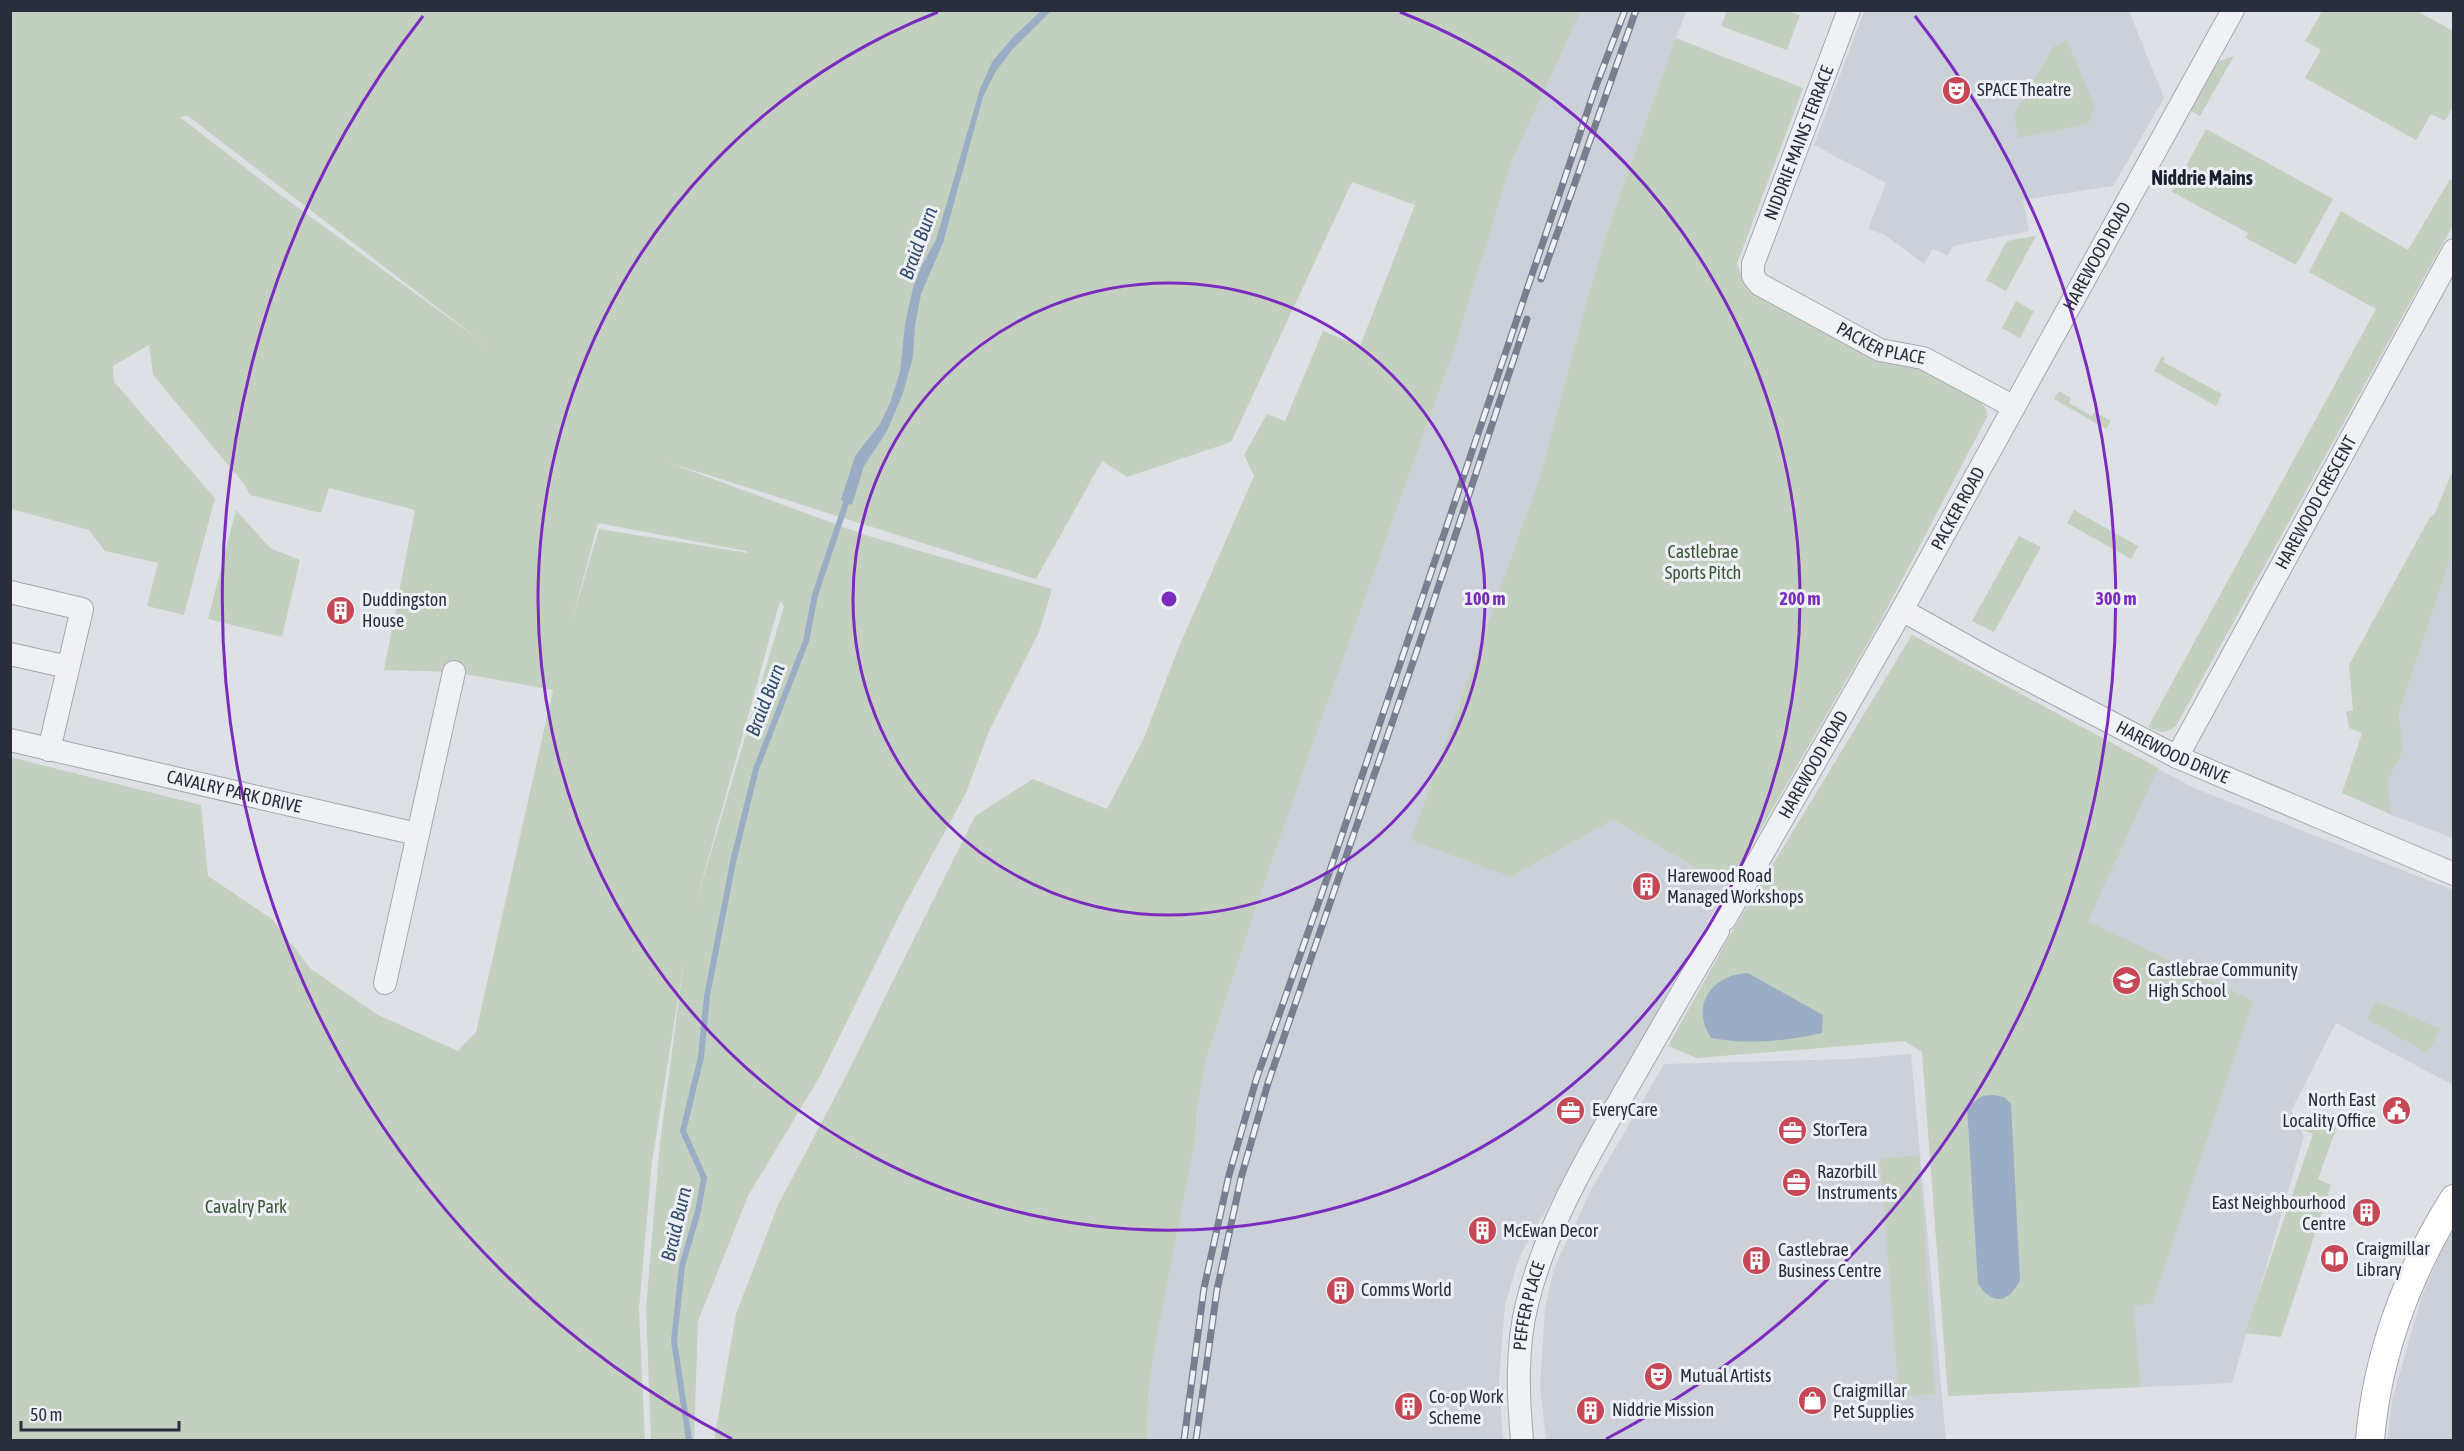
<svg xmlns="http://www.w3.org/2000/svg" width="2464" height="1451" viewBox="0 0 2464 1451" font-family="'Asap Condensed',sans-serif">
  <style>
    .built { fill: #ccd0d8 }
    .green { fill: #c3d0bf; fill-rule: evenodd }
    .water { fill: #9aadc5 }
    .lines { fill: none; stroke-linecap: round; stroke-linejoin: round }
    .stream { stroke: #9aadc5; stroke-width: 6 }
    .minor-casing { stroke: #a3a8b0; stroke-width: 24 }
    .major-casing { stroke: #9da5b1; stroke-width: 30 }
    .minor { stroke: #f0f1f5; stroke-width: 22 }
    .major { stroke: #fff; stroke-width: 28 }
    .rail-casing { stroke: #78808f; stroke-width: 7 }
    .rail { stroke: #edf0f4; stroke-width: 4.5; stroke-dasharray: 14; stroke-linecap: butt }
    .ring { fill: none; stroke: #7b2cbf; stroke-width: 3 }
    .labels { text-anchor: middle; stroke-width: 6; stroke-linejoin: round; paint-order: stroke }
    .poi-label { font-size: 18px; fill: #282e3c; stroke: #edf0f4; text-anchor: start }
    .street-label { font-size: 18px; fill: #282e3c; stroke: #edf0f4 }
    .park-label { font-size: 18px; fill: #3b5736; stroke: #edf0f4 }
    .neighbourhood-label { font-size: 20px; font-weight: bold; fill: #1a202d; stroke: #edf0f4 }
    .water-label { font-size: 20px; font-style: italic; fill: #344c6e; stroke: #edf0f4 }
    .centre { fill: #7b2cbf; stroke: #edf0f4; stroke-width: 3 }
    .ring-label { font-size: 18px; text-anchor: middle; font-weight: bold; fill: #7b2cbf; stroke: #edf0f4; stroke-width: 6; stroke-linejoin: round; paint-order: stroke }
  </style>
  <rect width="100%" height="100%" fill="#dde1e6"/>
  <!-- built -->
  <g class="built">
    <path d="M 1581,11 L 1686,11 L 1610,223 L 1588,296 L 1539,480 L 1511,877 L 1613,820 L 1728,886 L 1519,1258 L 1505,1305 L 1499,1380 L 1503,1440 L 1147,1440 L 1148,1398 L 1153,1358 L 1195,1143 L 1197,1107 L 1206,1060 L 1259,899 L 1316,735 L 1454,350 L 1512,161 Z"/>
    <path d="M 1864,11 L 2129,11 L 2164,98 L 2113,186 L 2023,200 L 2029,231 L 1953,246 L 1948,256 L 1933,249 L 1924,264 L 1885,235 L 1868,229 L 1886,183 L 1814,145 Z"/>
    <path d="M 2450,558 L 2453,558 L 2453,838 L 2392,815 L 2388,781 L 2403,751 L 2399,713 Z"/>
    <path d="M 1912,635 L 2194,788 L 2453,890 L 2453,1085 L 2336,1023 L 2291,1111 L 2304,1137 L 2232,1383 L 1948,1396 L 1922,1052 L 1729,937 Z"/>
    <path d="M 1911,1054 L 1946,1440 L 1546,1440 L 1540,1386 L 1545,1308 L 1554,1268 L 1592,1188 L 1664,1064 L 1850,1059 Z"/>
    <path d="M 2453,1224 L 2453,1440 L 2387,1440 L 2393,1397 L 2422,1296 Z"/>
  </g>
  <!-- green -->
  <g class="green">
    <path d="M 11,11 L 1581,11 L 1512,161 L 1454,350 L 1316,735 L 1259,899 L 1206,1060 L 1197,1107 L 1195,1143 L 1153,1358 L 1148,1398 L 1147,1440 L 714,1440 L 736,1314 L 778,1205 L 844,1080 L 975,816 L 1033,779 L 1107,809 L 1144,738 L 1178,649 L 1254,476 L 1244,455 L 1267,414 L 1285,421 L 1323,331 L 1360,346 L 1415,205 L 1352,182 L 1231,442 L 1127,477 L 1102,461 L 1036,579 L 667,462 L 865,535 L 1052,589 L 1039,632 L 989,731 L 966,793 L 903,908 L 820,1076 L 748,1196 L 698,1321 L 694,1440 L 651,1440 L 646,1308 L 660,1143 L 684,961 L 652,1162 L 639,1309 L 645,1440 L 11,1440 L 10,757 L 201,805 L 208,876 L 272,919 L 311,969 L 378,1015 L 458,1051 L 476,1032 L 553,690 L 454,672 L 384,670 L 415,510 L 329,488 L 321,513 L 250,495 L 244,484 L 153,375 L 149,345 L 113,366 L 114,382 L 215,498 L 184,615 L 147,606 L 158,563 L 105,551 L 89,530 L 11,509 ZM 188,116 L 486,345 L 278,193 L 180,117 ZM 598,523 L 746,551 L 748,553 L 599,529 L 572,620 ZM 780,601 L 784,606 L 695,906 Z"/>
    <path d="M 1727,11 L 1787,11 L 1800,15 L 1787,50 L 1721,26 Z"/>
    <path d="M 2322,11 L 2417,11 L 2453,31 L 2453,106 L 2445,121 L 2431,114 L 2416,140 L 2305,78 L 2321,50 L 2305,41 Z"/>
    <path d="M 1676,38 L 1803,88 L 1737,264 L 1748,291 L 1881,362 L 1920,368 L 1981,402 L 1986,409 L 1987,417 L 1880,622 L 1728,886 L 1613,820 L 1511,877 L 1411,840 L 1539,480 L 1588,296 L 1610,223 Z"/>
    <path d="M 2067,41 L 2095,106 L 2088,124 L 2018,138 L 2014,115 L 2054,46 Z"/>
    <path d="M 2234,56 L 2200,116 L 2189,110 L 2216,62 Z"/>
    <path d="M 2206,129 L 2333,199 L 2296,265 L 2246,238 L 2248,233 L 2172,192 Z"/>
    <path d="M 2450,179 L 2453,181 L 2453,225 L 2176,726 C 2164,734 2160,733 2148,727 L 2376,309 L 2309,272 L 2341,211 L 2408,250 Z"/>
    <path d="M 2036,236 L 2006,291 L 1986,280 L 2007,241 Z"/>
    <path d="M 2016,301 L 2034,311 L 2020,338 L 2002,328 Z"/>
    <path d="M 2162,356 L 2165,358 L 2163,362 L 2222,394 L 2216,406 L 2154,371 Z"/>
    <path d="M 2059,391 L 2071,398 L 2069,403 L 2092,416 L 2095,412 L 2111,421 L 2106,429 L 2054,399 Z"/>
    <path d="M 2453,470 L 2453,558 L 2450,559 L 2399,713 L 2403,751 L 2388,781 L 2392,815 L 2342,793 L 2362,733 L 2349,728 L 2346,712 L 2353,710 L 2349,665 L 2430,517 L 2434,515 Z"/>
    <path d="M 236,510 L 270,548 L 300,560 L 282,637 L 208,619 Z"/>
    <path d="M 2074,510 L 2138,546 L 2131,559 L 2067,523 Z"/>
    <path d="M 2019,536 L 2041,547 L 1994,632 L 1972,621 Z"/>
    <path d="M 1912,635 L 2158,768 L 2088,921 L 2253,1001 L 2153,1303 L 2134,1306 L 2140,1387 L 1948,1396 L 1922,1051 L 1905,1041 L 1697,1058 L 1668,1046 L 1729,937 Z"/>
    <path d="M 2376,1001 L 2441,1029 L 2427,1053 L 2367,1019 Z"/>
    <path d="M 2298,1117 L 2340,1118 L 2318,1179 L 2331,1185 L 2281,1337 L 2245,1333 L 2313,1134 L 2295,1127 Z"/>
    <path d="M 1919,1155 L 1935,1394 L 1899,1397 L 1880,1159 Z"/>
  </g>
  <!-- water -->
  <g class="water">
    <path d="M 1042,10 L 1051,11 L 1012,50 L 996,71 L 983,97 L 943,243 L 921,294 L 915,326 L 913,357 L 903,393 L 887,431 L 864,466 L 852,505 L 841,500 L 855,456 L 880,424 L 890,403 L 900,372 L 905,324 L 913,288 L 921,267 L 936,240 L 980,89 L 992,62 L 1014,36 Z"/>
    <path d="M 1748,973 L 1823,1015 L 1822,1033 C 1787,1041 1747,1045 1711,1038 C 1690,1006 1711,975 1748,973 Z"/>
    <path d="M 1993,1095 L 2004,1097 L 2011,1104 L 2020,1280 C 2009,1303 1993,1306 1978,1284 L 1967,1107 L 1982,1096 Z"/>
  </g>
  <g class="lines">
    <!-- stream -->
    <path class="stream" d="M 689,1440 L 674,1341 L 682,1266 L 698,1211 L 704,1178 L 683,1131 L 701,1057 L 707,996 L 733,862 L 756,769 L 806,641 L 815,595 L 848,497"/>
    <defs>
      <g id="minor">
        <path id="s1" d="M 1849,10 L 1753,264 L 1753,276 L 1759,284 L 1880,350 L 1923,358 L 2014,407"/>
        <path d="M 10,592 L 82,609 L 49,750"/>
        <path id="s2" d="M 1902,610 L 1991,660 L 2177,757 L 2454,874"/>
        <path d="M 10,654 L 68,667"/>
        <path id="s3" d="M 10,740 L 417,834"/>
        <path id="s4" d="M 2177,757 L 2454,250"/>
        <path id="s5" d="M 1725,919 L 1902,610 L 2233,10"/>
        <path d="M 385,983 L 454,672"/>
        <path id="s6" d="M 1522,1440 C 1518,1396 1516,1348 1527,1304 C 1545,1229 1586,1160 1624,1093 C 1655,1039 1686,985 1718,931"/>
      </g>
      <path id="major" d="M 2370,1440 C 2377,1355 2408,1272 2454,1199"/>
    </defs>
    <!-- minor casing -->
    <use href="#minor" class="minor-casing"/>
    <!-- major casing -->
    <use href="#major" class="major-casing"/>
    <!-- minor -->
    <use href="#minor" class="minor"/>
    <!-- major -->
    <use href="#major" class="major"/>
    <defs>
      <g id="rail">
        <path d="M 1541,279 L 1636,10"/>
        <path d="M 1184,1440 L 1204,1288 L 1229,1175 L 1256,1080 L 1330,870 L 1596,86 L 1625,10"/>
        <path d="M 1196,1440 L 1217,1290 L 1241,1178 L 1268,1083 L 1423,633 L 1527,319"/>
      </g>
    </defs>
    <!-- rail casing -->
    <use href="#rail" class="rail-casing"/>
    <!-- rail -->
    <use href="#rail" class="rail"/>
  </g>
  <!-- distance rings -->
  <g class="ring">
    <circle cx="1169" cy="599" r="316"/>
    <path d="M1400 12A631 631 0 1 1 938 12"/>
    <path d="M732 1439A947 947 0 0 1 423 16M1915 16A947 947 0 0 1 1606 1439"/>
  </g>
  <!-- icons -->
  <defs>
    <symbol id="theatre-disc" viewBox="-11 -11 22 22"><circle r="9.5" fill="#c64756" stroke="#edf0f4"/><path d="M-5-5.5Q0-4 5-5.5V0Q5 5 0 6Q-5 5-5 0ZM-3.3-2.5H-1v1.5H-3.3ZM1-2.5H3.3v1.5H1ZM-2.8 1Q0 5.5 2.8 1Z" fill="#fff"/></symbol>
    <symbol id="building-disc" viewBox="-11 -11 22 22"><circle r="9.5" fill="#c64756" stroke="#edf0f4"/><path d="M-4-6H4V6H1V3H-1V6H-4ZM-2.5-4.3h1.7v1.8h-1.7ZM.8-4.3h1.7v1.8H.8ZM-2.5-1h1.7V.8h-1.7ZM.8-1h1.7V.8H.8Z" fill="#fff"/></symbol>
    <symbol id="school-disc" viewBox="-11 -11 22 22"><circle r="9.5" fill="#c64756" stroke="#edf0f4"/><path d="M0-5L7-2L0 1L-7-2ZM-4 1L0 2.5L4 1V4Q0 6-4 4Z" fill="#fff"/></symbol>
    <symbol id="office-disc" viewBox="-11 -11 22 22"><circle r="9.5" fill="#c64756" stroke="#edf0f4"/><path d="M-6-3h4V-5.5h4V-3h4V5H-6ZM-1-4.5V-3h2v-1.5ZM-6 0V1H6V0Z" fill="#fff"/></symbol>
    <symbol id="civic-disc" viewBox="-11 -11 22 22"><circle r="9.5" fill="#c64756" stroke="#edf0f4"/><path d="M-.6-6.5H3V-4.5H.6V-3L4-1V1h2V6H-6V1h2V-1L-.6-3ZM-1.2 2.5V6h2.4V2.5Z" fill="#fff"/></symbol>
    <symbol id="library-disc" viewBox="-11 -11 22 22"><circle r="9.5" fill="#c64756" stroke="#edf0f4"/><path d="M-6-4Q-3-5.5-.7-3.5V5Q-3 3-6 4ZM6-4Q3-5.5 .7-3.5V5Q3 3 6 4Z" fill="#fff"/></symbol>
    <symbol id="shop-disc" viewBox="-11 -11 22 22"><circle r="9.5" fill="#c64756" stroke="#edf0f4"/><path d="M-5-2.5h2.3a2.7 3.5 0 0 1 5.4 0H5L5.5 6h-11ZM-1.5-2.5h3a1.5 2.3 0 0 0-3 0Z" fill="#fff"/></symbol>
  </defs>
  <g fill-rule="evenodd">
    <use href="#theatre-disc" x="1940" y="74" width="33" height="33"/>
    <use href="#building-disc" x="324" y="594" width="33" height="33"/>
    <use href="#building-disc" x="1630" y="870" width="33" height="33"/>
    <use href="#school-disc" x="2110" y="964" width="33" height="33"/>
    <use href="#office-disc" x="1554" y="1094" width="33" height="33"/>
    <use href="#civic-disc" x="2380" y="1094" width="33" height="33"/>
    <use href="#office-disc" x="1776" y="1114" width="33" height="33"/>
    <use href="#office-disc" x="1780" y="1166" width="33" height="33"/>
    <use href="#building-disc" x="2350" y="1196" width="33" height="33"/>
    <use href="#building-disc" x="1466" y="1214" width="33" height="33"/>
    <use href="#library-disc" x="2318" y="1242" width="33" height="33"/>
    <use href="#building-disc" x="1740" y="1244" width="33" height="33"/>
    <use href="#building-disc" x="1324" y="1274" width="33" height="33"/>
    <use href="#theatre-disc" x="1642" y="1360" width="33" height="33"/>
    <use href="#shop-disc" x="1796" y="1384" width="33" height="33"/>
    <use href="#building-disc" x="1392" y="1390" width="33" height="33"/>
    <use href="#building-disc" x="1574" y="1394" width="33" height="33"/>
  </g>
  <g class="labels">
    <!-- poi labels -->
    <g class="poi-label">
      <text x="1977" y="96">SPACE Theatre</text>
      <text x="362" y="606">Duddingston<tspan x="362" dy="21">House</tspan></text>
      <text x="1667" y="882">Harewood Road<tspan x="1667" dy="21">Managed Workshops</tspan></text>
      <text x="2148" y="976">Castlebrae Community<tspan x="2148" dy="21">High School</tspan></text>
      <text x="2376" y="1106" text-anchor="end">North East<tspan x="2376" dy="21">Locality Office</tspan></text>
      <text x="1592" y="1116">EveryCare</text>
      <text x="1813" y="1136">StorTera</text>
      <text x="1817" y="1178">Razorbill<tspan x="1817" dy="21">Instruments</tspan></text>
      <text x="2346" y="1209" text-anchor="end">East Neighbourhood<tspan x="2346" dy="21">Centre</tspan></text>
      <text x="1503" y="1237">McEwan Decor</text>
      <text x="2356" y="1255">Craigmillar<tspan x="2356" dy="21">Library</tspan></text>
      <text x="1778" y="1256">Castlebrae<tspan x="1778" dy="21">Business Centre</tspan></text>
      <text x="1361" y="1296">Comms World</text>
      <text x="1680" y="1382">Mutual Artists</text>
      <text x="1833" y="1397">Craigmillar<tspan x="1833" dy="21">Pet Supplies</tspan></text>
      <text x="1429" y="1403">Co-op Work<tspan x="1429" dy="21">Scheme</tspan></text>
      <text x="1612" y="1416">Niddrie Mission</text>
    </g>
    <!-- street labels -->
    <g class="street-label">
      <text transform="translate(1799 143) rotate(-69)" y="6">NIDDRIE MAINS TERRACE</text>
      <text dy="6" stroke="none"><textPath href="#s5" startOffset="760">HAREWOOD ROAD</textPath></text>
      <text dy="6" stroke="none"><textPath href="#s1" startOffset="430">PACKER PLACE</textPath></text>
      <text dy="6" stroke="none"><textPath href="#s4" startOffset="290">HAREWOOD CRESCENT</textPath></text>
      <text dy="6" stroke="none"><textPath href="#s5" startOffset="472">PACKER ROAD</textPath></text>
      <text dy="6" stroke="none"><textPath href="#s2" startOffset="306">HAREWOOD DRIVE</textPath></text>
      <text dy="6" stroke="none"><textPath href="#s5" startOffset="178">HAREWOOD ROAD</textPath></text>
      <text dy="6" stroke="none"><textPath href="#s3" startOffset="230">CAVALRY PARK DRIVE</textPath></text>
      <text dy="6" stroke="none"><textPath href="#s6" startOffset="135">PEFFER PLACE</textPath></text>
    </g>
    <!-- park labels -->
    <g class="park-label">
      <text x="1703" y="558">Castlebrae<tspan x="1703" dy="21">Sports Pitch</tspan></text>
      <text x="246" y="1213">Cavalry Park</text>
    </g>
    <!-- neighbourhood labels -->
    <g class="neighbourhood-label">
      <text x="2202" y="185">Niddrie Mains</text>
    </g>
    <!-- water labels -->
    <g class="water-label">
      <text transform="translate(918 243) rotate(-70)" y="7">Braid Burn</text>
      <text transform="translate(765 700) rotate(-69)" y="7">Braid Burn</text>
      <text transform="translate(676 1224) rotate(-77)" y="7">Braid Burn</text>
    </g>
  </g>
  <circle cx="1169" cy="599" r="9" class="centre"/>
  <g class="ring-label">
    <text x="1485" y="605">100 m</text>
    <text x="1800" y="605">200 m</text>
    <text x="2116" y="605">300 m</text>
  </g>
  <!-- border -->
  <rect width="2464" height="1451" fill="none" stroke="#282e3c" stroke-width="24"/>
  <!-- scale -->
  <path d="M21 1421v9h158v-9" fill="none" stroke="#282e3c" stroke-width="3"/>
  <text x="30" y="1421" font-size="18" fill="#282e3c" stroke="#edf0f4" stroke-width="4.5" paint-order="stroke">50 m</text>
</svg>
